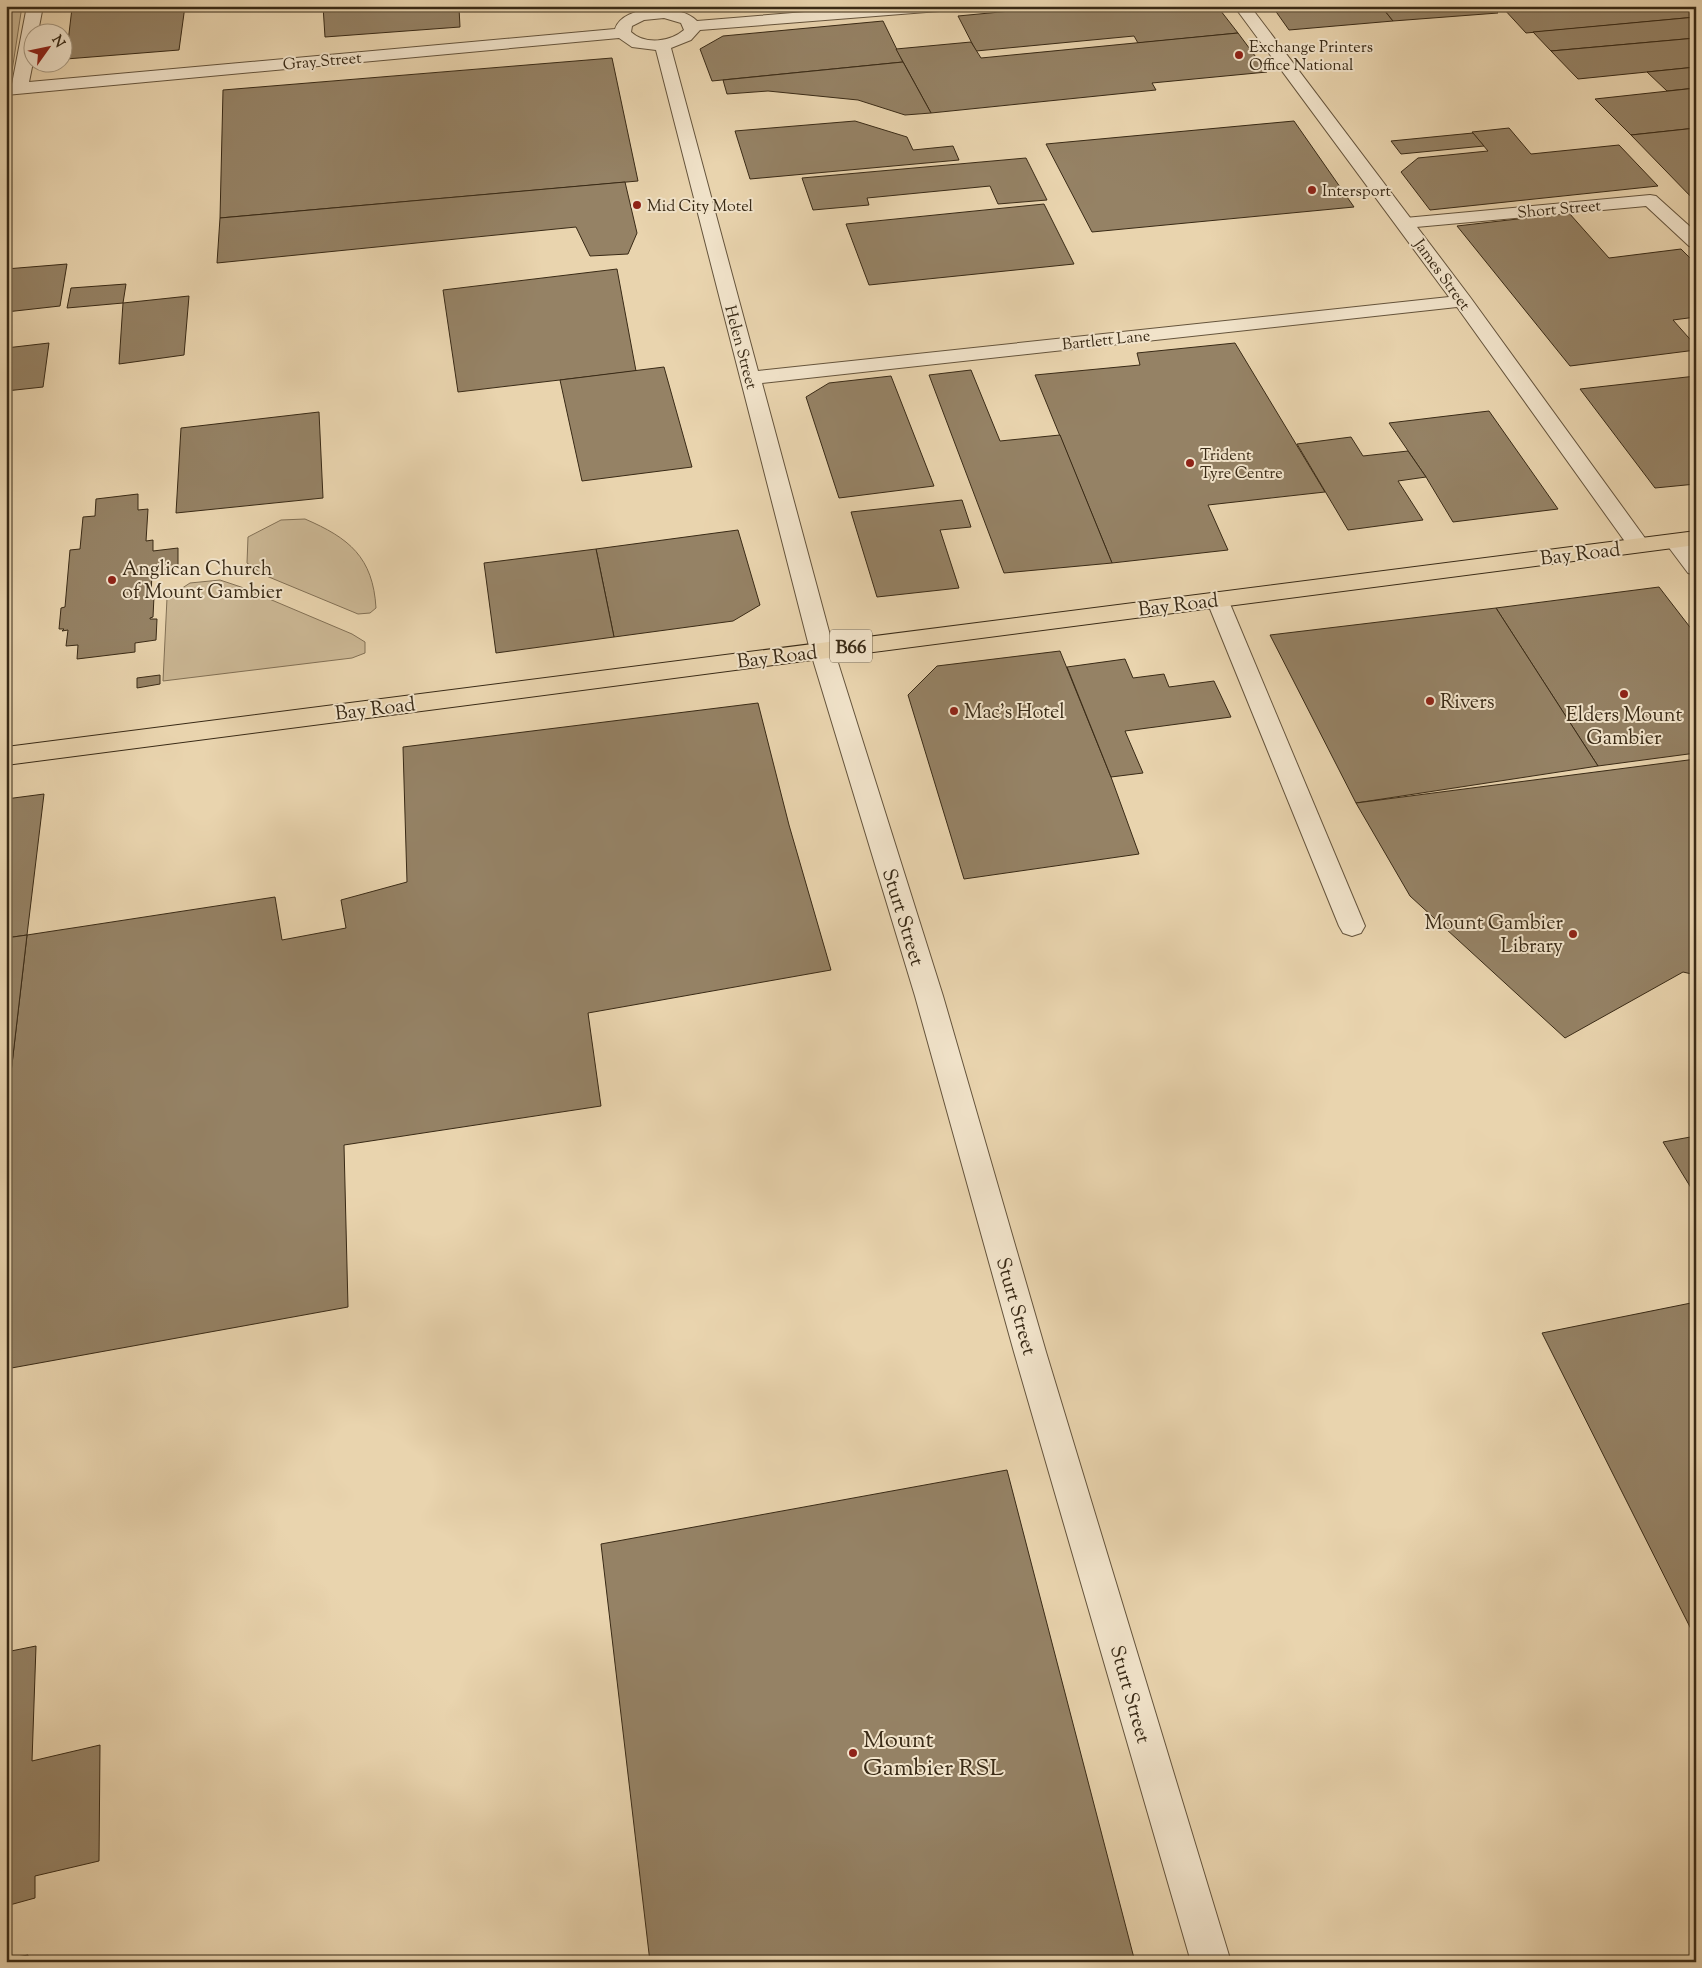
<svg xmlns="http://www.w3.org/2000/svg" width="1702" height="1968" viewBox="0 0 1702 1968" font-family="'Sorts Mill Goudy',serif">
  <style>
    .green { fill: #cbb794; stroke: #827055 }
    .building { fill: #958265; stroke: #392a16 }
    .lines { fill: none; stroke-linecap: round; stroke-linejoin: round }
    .service-casing { stroke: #65543c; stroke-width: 2 }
    .minor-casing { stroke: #65543c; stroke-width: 2 }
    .primary-casing { stroke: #392a16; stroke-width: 2 }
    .service { fill: #f1e3ca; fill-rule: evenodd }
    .minor { fill: #f1e3ca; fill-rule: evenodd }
    .primary { fill: #e9d4ae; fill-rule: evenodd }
    .poi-dot { fill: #8f2418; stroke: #f1e3ca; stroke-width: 2 }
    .labels { text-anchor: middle; stroke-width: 4; stroke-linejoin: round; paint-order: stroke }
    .far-poi-label { font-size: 16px; fill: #392a16; stroke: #f1e3ca; text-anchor: start }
    .far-street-label { font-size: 16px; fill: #392a16; stroke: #f1e3ca }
    .shield { fill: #f1e3ca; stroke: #70624c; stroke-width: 1 }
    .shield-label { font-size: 19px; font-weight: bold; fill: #392a16 }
    .street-label { font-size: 20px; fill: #392a16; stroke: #f1e3ca }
    .poi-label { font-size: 20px; fill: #392a16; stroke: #f1e3ca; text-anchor: start }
    .near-poi-label { font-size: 24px; fill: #392a16; stroke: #f1e3ca; text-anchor: start }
  </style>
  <rect width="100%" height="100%" fill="#e9d4ae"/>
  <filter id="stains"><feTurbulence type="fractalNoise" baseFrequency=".004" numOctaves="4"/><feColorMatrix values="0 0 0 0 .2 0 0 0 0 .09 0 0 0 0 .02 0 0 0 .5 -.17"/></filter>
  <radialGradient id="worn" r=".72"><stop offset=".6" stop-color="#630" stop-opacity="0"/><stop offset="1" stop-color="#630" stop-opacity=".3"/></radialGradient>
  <!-- green -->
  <g class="green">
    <path d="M 6,6 L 22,6 L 10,84 L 6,84 Z"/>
    <path d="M 305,519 C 349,538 373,557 376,608 L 370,613 L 358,614 L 264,575 L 247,563 L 248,537 L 281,520 Z"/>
    <path d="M 220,580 L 241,587 L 352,634 L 365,642 L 365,653 L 352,658 L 163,681 L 167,598 L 190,583 Z"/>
  </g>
  <!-- building -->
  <g class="building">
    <path d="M 97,6 L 185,6 L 179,50 L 66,59 L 72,8 Z"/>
    <path d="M 323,6 L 479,6 L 459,8 L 460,27 L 325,37 Z"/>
    <path d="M 1063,6 L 1217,6 L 1238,33 L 1138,43 L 1134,36 L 976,51 L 958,16 Z"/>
    <path d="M 1272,6 L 1381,6 L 1393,21 L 1289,30 Z"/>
    <path d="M 1381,6 L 1491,6 L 1498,13 L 1393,21 Z"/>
    <path d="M 1696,6 L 1696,17 L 1526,33 L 1503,8 L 1521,6 Z"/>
    <path d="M 1696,17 L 1696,38 L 1551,51 L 1533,32 Z"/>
    <path d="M 883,21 L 903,62 L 712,81 L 700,49 L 723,36 Z"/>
    <path d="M 1238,33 L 1267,72 L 1152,83 L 1156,90 L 931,113 L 896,49 L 971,42 L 981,58 Z"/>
    <path d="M 1696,38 L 1696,67 L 1578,79 L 1551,51 Z"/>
    <path d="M 612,58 L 638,181 L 220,218 L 223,90 Z"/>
    <path d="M 903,62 L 931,113 L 905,115 L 858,100 L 768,91 L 727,94 L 723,80 Z"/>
    <path d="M 1696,67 L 1696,88 L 1667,91 L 1647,72 Z"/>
    <path d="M 1696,88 L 1696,128 L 1631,135 L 1595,99 Z"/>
    <path d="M 855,121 L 907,137 L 913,150 L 953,146 L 959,160 L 750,179 L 735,131 Z"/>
    <path d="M 1294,121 L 1354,207 L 1092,232 L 1046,144 Z"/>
    <path d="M 1509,128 L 1531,154 L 1619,145 L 1658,186 L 1430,210 L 1401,172 L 1418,158 L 1488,151 L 1472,132 Z"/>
    <path d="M 1696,128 L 1696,202 L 1631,135 Z"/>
    <path d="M 1473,133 L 1484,146 L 1401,154 L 1391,141 Z"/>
    <path d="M 1026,158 L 1047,200 L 998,204 L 990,186 L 867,198 L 869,205 L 813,210 L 802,178 Z"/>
    <path d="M 625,182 L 637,233 L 628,254 L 590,256 L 576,227 L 217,263 L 220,218 Z"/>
    <path d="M 1044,204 L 1074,264 L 869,285 L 846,224 Z"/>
    <path d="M 1569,213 L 1609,258 L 1681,249 L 1696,264 L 1696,317 L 1673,320 L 1696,346 L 1696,350 L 1570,366 L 1457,226 Z"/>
    <path d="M 67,264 L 60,306 L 6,312 L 6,269 Z"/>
    <path d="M 617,269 L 636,371 L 458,392 L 443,290 Z"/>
    <path d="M 126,284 L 123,303 L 67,308 L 71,288 Z"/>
    <path d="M 189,296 L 184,355 L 119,364 L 123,303 Z"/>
    <path d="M 49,343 L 43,387 L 6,391 L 6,348 Z"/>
    <path d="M 1235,343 L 1325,492 L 1208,505 L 1228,550 L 1112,563 L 1035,375 L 1140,365 L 1137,353 Z"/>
    <path d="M 664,367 L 692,467 L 582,481 L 560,380 Z"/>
    <path d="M 971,370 L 1000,441 L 1060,435 L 1112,563 L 1004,573 L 929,375 Z"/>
    <path d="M 891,376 L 934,486 L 839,498 L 806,397 L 829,383 Z"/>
    <path d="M 1696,376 L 1696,484 L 1655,488 L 1580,389 Z"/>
    <path d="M 1489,411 L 1558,509 L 1453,522 L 1426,477 L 1389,423 Z"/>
    <path d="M 319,412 L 323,498 L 176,513 L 181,428 Z"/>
    <path d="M 1351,437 L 1363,456 L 1408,451 L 1426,477 L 1398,481 L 1423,520 L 1348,530 L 1297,444 Z"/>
    <path d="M 138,494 L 138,510 L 148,509 L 146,541 L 153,540 L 153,551 L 178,548 L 178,568 L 152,571 L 151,597 L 154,596 L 153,617 L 150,618 L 150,619 L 157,619 L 156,640 L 135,643 L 135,652 L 77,659 L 78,645 L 66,646 L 68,630 L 62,631 L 64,629 L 59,629 L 61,608 L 65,607 L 70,550 L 80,549 L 83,517 L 95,516 L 96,499 Z"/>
    <path d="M 962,500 L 971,527 L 940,530 L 959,588 L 877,597 L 851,512 Z"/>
    <path d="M 738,530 L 760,605 L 733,621 L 614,637 L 596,549 Z"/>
    <path d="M 596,549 L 614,637 L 496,653 L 484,563 Z"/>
    <path d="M 1659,587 L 1696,635 L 1696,753 L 1598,766 L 1496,608 Z"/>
    <path d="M 1496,608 L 1598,766 L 1356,803 L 1270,635 Z"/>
    <path d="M 1060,651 L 1111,777 L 1139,854 L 964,879 L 908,695 L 937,666 Z"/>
    <path d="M 1125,659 L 1133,678 L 1164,674 L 1169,687 L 1214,681 L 1231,717 L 1125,731 L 1143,773 L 1111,777 L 1067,667 Z"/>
    <path d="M 160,675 L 160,684 L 137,688 L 137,678 Z"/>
    <path d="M 758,703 L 789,825 L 831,970 L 588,1013 L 601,1106 L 344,1145 L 348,1307 L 6,1369 L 6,1116 L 27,935 L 275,897 L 282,940 L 346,928 L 341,900 L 407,882 L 403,747 Z"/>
    <path d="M 1696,759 L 1696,975 L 1683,972 L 1565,1038 L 1410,896 L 1356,803 Z"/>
    <path d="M 44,794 L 27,935 L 6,938 L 6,799 Z"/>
    <path d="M 27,935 L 6,1116 L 6,938 Z"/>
    <path d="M 1696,1136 L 1696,1196 L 1663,1142 Z"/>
    <path d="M 1696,1302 L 1696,1639 L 1542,1333 Z"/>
    <path d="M 1007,1470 L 1135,1962 L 650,1962 L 601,1544 Z"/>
    <path d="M 36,1646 L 32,1761 L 100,1745 L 99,1861 L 35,1876 L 35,1898 L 6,1906 L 6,1652 Z"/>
    <path d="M 28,1955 L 28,1962 L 6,1962 L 6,1959 Z"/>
  </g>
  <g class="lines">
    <defs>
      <g id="service">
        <path d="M 1650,195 L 1656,196 L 1696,232 L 1696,248 L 1689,246 L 1646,206 L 1405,228 L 1399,227 L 1396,223 L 1399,219 L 1405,218 Z"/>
        <path d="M 1217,592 L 1225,594 L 1228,599 L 1365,926 L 1361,933 L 1352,936 L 1343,933 L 1339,926 L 1206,599 L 1209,594 Z"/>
      </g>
      <g id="minor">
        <path d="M 27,6 L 43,6 L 38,32 L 32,32 L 33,62 L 29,82 L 615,29 C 623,4 681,3 697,21 L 878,6 L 947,6 L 945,9 L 939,11 L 700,30 L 691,40 L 671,48 L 758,371 L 1449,297 L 1234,6 L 1250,6 L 1470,297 L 1650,545 L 1647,550 L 1639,552 L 1631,550 L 1457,307 L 762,383 L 834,650 L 943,996 L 1046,1352 L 1231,1962 L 1191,1962 L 1014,1352 L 915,996 L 810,650 L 656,50 L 632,47 L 619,38 L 6,95 L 6,85 L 12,84 ZM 664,18 L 681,23 L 684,30 C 670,42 645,45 631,32 L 632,26 L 644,20 Z"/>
        <path d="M 1675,534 C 1696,539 1696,557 1696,575 L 1688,573 L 1664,541 L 1667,536 Z"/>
      </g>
      <path id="primary" d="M 1696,531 L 1696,545 L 6,765 L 6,747 Z"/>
    </defs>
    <!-- service casing -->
    <use href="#service" class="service-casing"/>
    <!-- minor casing -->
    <use href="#minor" class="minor-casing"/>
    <!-- primary casing -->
    <use href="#primary" class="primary-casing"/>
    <!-- service -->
    <use href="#service" class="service"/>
    <!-- minor -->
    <use href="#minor" class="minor"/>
    <!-- primary -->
    <use href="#primary" class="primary"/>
  </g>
  <!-- markers -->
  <g class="poi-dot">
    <circle cx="1239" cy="55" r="5"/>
    <circle cx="1312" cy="190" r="5"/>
    <circle cx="637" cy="205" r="5"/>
    <circle cx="1190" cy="463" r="5"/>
    <circle cx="112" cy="580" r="5"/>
    <circle cx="1624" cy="694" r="5"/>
    <circle cx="1430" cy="701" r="5"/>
    <circle cx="954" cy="711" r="5"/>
    <circle cx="1573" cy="934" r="5"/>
    <circle cx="853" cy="1753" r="5"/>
  </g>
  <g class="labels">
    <!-- far-poi labels -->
    <g class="far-poi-label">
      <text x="1249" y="52">Exchange Printers<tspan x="1249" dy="18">Office National</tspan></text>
      <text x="1322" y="196">Intersport</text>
      <text x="647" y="211">Mid City Motel</text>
      <text x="1200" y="460">Trident<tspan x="1200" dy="18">Tyre Centre</tspan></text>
    </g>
    <!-- far-street labels -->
    <g class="far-street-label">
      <text transform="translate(322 60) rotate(-5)" y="6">Gray Street</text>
      <text transform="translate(1559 208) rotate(-5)" y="6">Short Street</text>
      <text transform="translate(1443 274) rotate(54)" y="6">James Street</text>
      <text transform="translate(1106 339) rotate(-6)" y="6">Bartlett Lane</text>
      <text transform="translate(742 347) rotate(75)" y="6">Helen Street</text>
    </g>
    <!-- shield labels -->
    <rect class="shield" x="830" y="629.5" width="42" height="33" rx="4"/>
    <g class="shield-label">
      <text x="851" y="653">B66</text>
    </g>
    <!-- street labels -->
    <g class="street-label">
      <text transform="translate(1580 553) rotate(-7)" y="7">Bay Road</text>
      <text transform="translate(1178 604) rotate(-7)" y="7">Bay Road</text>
      <text transform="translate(777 656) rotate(-7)" y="7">Bay Road</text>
      <text transform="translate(375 708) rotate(-7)" y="7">Bay Road</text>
      <text transform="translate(904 917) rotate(73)" y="7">Sturt Street</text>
      <text transform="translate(1017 1306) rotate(74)" y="7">Sturt Street</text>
      <text transform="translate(1131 1694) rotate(74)" y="7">Sturt Street</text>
    </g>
    <!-- poi labels -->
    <g class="poi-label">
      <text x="122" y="575">Anglican Church<tspan x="122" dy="23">of Mount Gambier</tspan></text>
      <text x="1440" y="708">Rivers</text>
      <text x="964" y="718">Mac's Hotel</text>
      <text x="1624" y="721" text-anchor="middle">Elders Mount<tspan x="1624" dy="23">Gambier</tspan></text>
      <text x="1563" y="929" text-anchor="end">Mount Gambier<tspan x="1563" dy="23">Library</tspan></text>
    </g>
    <!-- near-poi labels -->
    <g class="near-poi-label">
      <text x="863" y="1747">Mount<tspan x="863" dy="28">Gambier RSL</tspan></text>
    </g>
  </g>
  <!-- margin -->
  <rect width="1702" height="1968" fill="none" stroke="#e9d4ae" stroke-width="25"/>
  <rect x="8" y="8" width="1687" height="1953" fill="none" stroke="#392a16" stroke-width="2.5"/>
  <rect x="12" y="12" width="1677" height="1943" fill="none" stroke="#392a16"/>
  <!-- north arrow -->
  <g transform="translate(48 48) rotate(57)"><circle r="24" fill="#f1e3ca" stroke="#a79982"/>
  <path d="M0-4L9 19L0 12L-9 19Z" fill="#8f2418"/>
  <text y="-8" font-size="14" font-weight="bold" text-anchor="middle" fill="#392a16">N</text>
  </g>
  <rect width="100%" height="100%" filter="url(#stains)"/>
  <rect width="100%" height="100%" fill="url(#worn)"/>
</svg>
